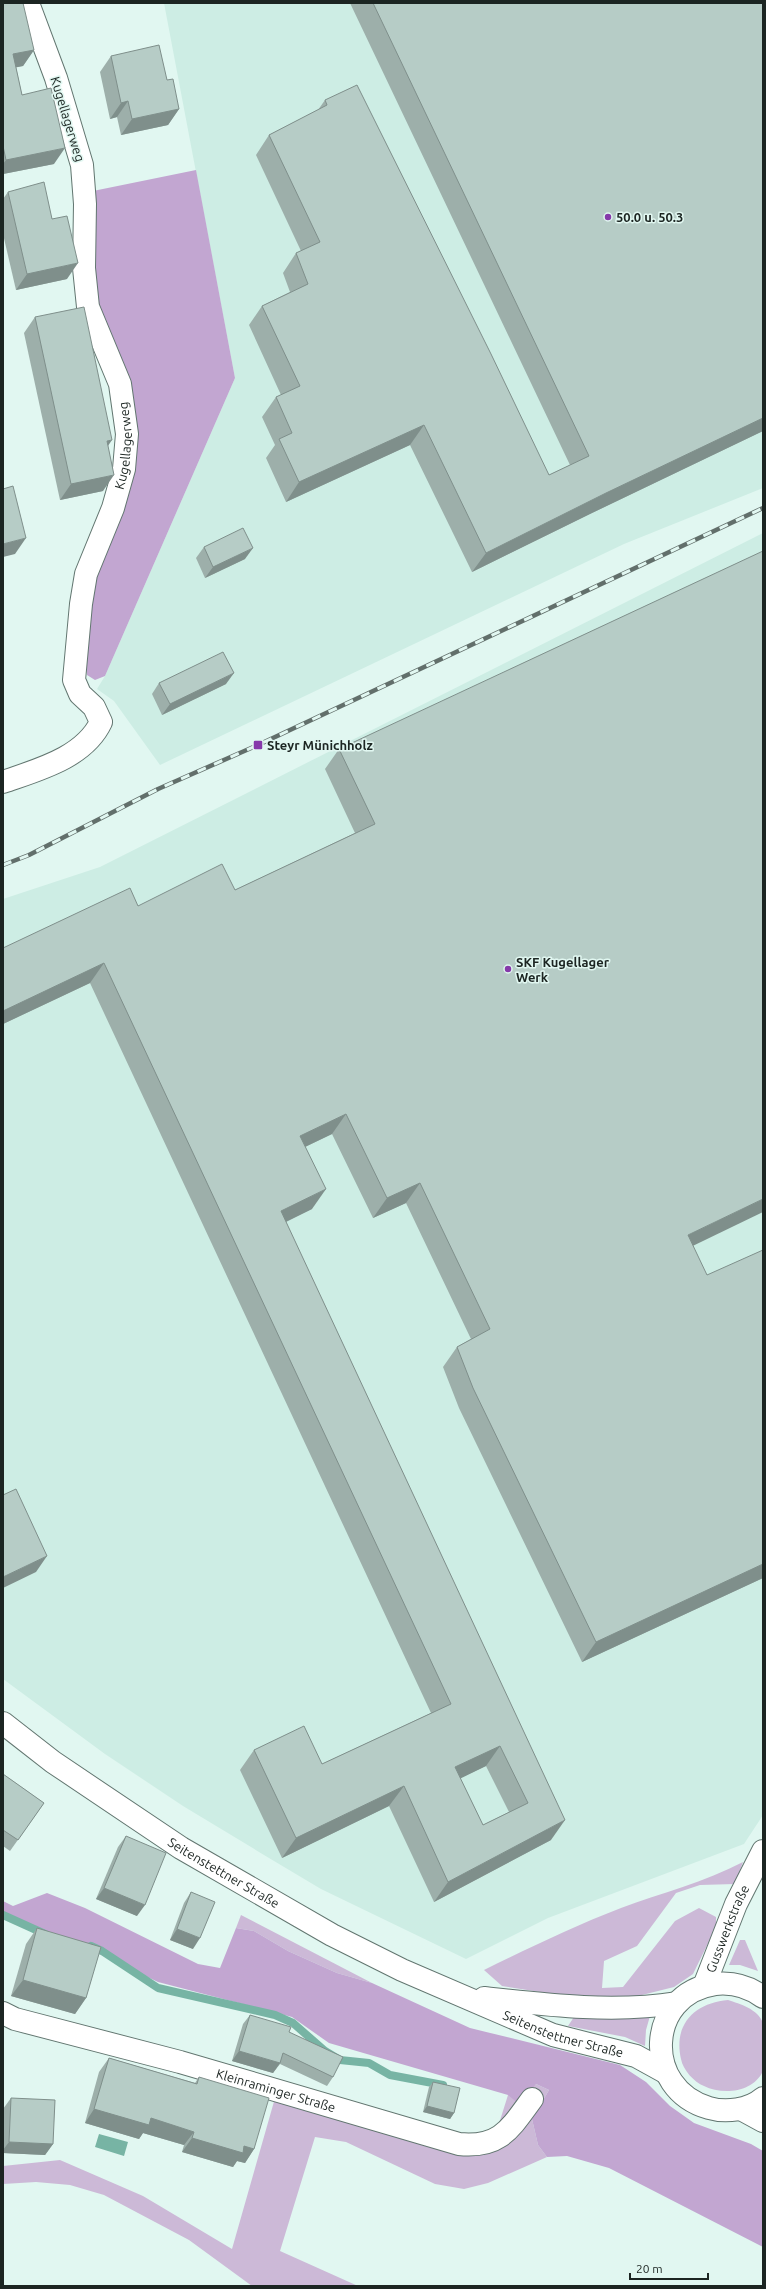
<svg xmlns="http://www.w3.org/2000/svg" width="766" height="2289" viewBox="0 0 766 2289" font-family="Ubuntu,sans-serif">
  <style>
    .built { fill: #cdede4 }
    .green { fill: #ccb9d7 }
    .forest { fill: #c2a6d1 }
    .water { fill: #77b4a4 }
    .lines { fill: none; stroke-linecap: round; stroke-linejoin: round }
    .stream { stroke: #77b4a4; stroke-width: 8 }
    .street-casing { stroke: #627670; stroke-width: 24 }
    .primary-casing { stroke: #627670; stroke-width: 24 }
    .street { stroke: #fff; stroke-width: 22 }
    .primary { stroke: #fff; stroke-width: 22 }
    .rail-casing { stroke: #626f6b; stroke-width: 4.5 }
    .rail { stroke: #e1f7f1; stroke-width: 3; stroke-dasharray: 9; stroke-linecap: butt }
    .wall { fill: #9dafaa; fill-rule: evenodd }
    .shaded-wall { fill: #7f8f8b }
    .building { fill: #b6ccc6; stroke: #7f8f8b; fill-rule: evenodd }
    .poi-dot { fill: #8639aa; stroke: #e1f7f1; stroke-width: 1.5 }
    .labels { text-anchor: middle; stroke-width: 3; stroke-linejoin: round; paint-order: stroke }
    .street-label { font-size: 13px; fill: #1c2522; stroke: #e1f7f1 }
    .poi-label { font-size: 13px; font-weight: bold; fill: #1c2522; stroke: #e1f7f1; text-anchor: start }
  </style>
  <rect width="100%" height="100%" fill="#e1f7f1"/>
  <!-- built -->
  <g class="built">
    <path d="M 164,3 L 763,3 L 763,488 L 624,544 L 160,765 L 114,701 L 97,689 L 105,676 L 235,378 Z"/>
    <path d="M 763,533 L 763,1815 L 744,1844 L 548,1918 L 466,1959 L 321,1889 L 274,1861 L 183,1806 L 105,1754 L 3,1679 L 3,899 L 100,867 Z"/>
  </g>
  <!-- green -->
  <g class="green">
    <path d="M 743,1862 L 735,1884 L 700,1885 L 676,1893 L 637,1946 L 604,1961 L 602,1988 L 623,1987 L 675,1921 L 699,1908 L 716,1917 L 716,1927 L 693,1974 L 674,1987 L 634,1997 L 559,1995 L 502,1986 L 484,1970 C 529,1948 574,1926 621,1908 C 661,1893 705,1882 743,1862 Z"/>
    <path d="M 241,1915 L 372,1983 L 337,1973 L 288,1951 L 254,1931 L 236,1928 Z"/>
    <path d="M 740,1940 L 745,1940 L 758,1971 L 740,1965 L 729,1965 Z"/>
    <path d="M 728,2000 C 740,2004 758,2009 763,2023 C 765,2028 763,2038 763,2044 C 763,2051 765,2065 763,2071 C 753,2093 722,2095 704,2086 C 694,2082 683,2070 681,2059 C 673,2024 695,2003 728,2000 Z"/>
    <path d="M 650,2016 L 646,2030 L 645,2046 L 625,2037 L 568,2026 L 574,2017 Z"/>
    <path d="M 279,2084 L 458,2135 L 497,2130 L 508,2095 L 536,2084 L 549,2090 L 532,2119 L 538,2145 L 547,2157 L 488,2183 L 464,2189 L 435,2184 L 346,2142 L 315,2137 L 280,2251 L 358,2286 L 252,2286 L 189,2240 L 104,2195 L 70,2185 L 36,2182 L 3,2184 L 3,2166 L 60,2160 L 143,2196 L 232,2249 Z"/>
  </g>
  <!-- forest -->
  <g class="forest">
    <path d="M 196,170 L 235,378 L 105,676 L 95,680 L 87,675 L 85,661 L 92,587 L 131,477 L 96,300 L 92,237 L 93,191 Z"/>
    <path d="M 47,1893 L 85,1908 L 198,1964 L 220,1968 L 236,1928 L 254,1931 L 288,1951 L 337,1973 L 372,1983 L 470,2028 L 620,2065 L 646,2082 L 670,2106 L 694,2123 L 751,2144 L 763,2151 L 763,2247 L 609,2168 L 567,2156 L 547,2157 L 538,2145 L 532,2119 L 549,2090 L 536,2084 L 519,2104 L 508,2095 L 329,2043 L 292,2017 L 158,1982 L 89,1949 L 28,1930 L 3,1918 L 3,1901 L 13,1906 Z"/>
  </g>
  <!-- water -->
  <path class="water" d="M 99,2134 L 128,2142 L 124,2156 L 95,2147 Z"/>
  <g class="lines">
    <!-- stream -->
    <g class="stream">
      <path d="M 3,1915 L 45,1934"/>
      <path d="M 91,1946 L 102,1951 L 158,1988 L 275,2015 L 293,2023 L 325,2051 L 340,2060 L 369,2063 L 390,2075 L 443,2085"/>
    </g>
    <defs>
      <g id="street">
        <path id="s1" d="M 3,782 C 37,770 84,758 101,722 L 94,707 L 80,694 L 74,680 L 81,604 L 86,574 L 113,508 L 124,469 L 127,434 L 120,384 L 88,307 L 84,268 L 85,204 L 82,165 L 56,78 L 28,3"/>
        <path id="s2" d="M 3,2013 L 15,2019 L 180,2062 L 459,2144 C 500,2148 510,2129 532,2099"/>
      </g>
      <g id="primary">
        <path id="s3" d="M 3,1723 L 53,1762 L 181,1848 L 332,1935 L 402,1970 L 553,2035 L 636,2056 L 665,2072"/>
        <path id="s4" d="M 704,1986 L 736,1904 L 763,1851"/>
        <path d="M 763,1997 C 748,1986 733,1982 715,1984 C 646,1994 642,2089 709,2108 C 726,2113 749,2110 763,2098"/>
        <path d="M 484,1998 C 547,2005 614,2013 677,2003"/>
        <path d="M 741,2109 L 763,2121"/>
      </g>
    </defs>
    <!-- street casing -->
    <use href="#street" class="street-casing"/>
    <!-- primary casing -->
    <use href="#primary" class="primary-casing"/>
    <!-- street -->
    <use href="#street" class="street"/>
    <!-- primary -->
    <use href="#primary" class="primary"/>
    <defs>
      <path id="rail" d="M 3,865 L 29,855 L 158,789 L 258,745 L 763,508"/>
    </defs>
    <!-- rail casing -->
    <use href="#rail" class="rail-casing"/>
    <!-- rail -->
    <use href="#rail" class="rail"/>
  </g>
  <!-- wall -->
  <g class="wall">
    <path d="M 3,3 L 34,50 L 23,66 L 16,67 L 22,95 L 54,164 L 3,174 Z"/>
    <path d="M 350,3 L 763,3 L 763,431 L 592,513 L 472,572 L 410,445 L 286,502 L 266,458 L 275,445 L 262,417 L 276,397 L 281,395 L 249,325 L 262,306 L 290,292 L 283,273 L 296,253 L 301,251 L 256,155 L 269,135 L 318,110 L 325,100 L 549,475 L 570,465 Z"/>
    <path d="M 111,56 L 167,80 L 179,109 L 168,125 L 121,135 L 117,117 L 110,119 L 100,72 Z"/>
    <path d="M 8,192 L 67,279 L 16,290 L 3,234 L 3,199 Z"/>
    <path d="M 35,317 L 108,446 L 103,491 L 60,500 L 24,333 Z"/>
    <path d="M 204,547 L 245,559 L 205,578 L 196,558 Z"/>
    <path d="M 159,683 L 226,684 L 162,715 L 152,694 Z"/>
    <path d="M 339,749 L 693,1246 L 763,1578 L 582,1662 L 459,1408 L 443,1367 L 457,1347 L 471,1339 L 406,1203 L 373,1218 L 332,1134 L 305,1147 L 312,1209 L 286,1222 L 551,1840 L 434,1902 L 389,1806 L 282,1858 L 240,1770 L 254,1750 L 322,1764 L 431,1713 L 90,983 L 3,1024 L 3,948 L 138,906 L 235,890 L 355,833 L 325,769 ZM 486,1766 L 509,1812 L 483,1825 L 460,1778 Z"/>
    <path d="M 3,1774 L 44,1803 L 10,1851 L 3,1846 Z"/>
    <path d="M 126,1836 L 137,1916 L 96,1899 L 118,1847 Z"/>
    <path d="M 191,1892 L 193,1949 L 170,1940 L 184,1903 Z"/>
    <path d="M 37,1928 L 86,1998 L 75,2014 L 11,1996 L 26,1944 Z"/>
    <path d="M 250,2015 L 289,2032 L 333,2077 L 327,2086 L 280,2064 L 273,2073 L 232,2061 L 243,2024 Z"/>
    <path d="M 109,2058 L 195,2083 L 199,2077 L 254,2149 L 245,2163 L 237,2161 L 233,2167 L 182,2152 L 184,2145 L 143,2133 L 139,2139 L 85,2123 L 99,2072 Z"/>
    <path d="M 433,2082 L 454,2113 L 450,2119 L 423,2112 L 429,2087 Z"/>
    <path d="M 11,2098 L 53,2144 L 45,2155 L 3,2153 L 3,2109 Z"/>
  </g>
  <!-- shaded-wall -->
  <g class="shaded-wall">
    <path d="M 34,50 L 23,66 L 3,70 L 13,54 Z"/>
    <path d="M 128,101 L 117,117 L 110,119 L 121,103 Z"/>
    <path d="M 179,109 L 168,125 L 121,135 L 132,119 Z"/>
    <path d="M 65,148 L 54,164 L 3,174 L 3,164 L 6,160 Z"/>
    <path d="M 78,263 L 67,279 L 16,290 L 27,274 Z"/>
    <path d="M 763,418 L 763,431 L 592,513 L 472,572 L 486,553 L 606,493 Z"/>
    <path d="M 424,425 L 410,445 L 286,502 L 299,482 Z"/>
    <path d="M 112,440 L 101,456 L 107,441 Z"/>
    <path d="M 114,475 L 103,491 L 60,500 L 71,484 Z"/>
    <path d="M 26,538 L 15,554 L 3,557 L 3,544 Z"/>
    <path d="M 253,548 L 245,559 L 205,578 L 213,567 Z"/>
    <path d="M 234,673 L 226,684 L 162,715 L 170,704 Z"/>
    <path d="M 104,963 L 90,983 L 3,1024 L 3,1011 Z"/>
    <path d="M 346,1114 L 332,1134 L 286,1156 L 300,1136 Z"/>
    <path d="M 420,1183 L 406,1203 L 373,1218 L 387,1198 Z"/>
    <path d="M 326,1189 L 312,1209 L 267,1231 L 281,1211 Z"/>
    <path d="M 763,1199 L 763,1212 L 674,1255 L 688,1235 Z"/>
    <path d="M 47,1556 L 36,1572 L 3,1588 L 3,1577 Z"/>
    <path d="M 763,1564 L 763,1578 L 582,1662 L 596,1642 Z"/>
    <path d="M 500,1746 L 486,1766 L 441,1788 L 455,1767 Z"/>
    <path d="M 404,1786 L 389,1806 L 282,1858 L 296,1838 Z"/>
    <path d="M 565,1820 L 551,1840 L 434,1902 L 448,1882 Z"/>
    <path d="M 104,1888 L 145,1905 L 137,1916 L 96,1899 Z"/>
    <path d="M 177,1929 L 200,1938 L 193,1949 L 170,1940 Z"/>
    <path d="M 23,1980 L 86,1998 L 75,2014 L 11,1996 Z"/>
    <path d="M 239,2051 L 280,2063 L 273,2073 L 232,2061 Z"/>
    <path d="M 427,2106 L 454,2113 L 450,2119 L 423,2112 Z"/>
    <path d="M 94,2109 L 151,2118 L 194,2132 L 184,2145 L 143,2133 L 139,2139 L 85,2123 Z"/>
    <path d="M 192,2138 L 244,2146 L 254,2149 L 245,2163 L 237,2161 L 233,2167 L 182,2152 Z"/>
    <path d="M 9,2142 L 53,2144 L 45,2155 L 3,2153 L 3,2150 Z"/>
  </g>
  <!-- building -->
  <g class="building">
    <path d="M 3,3 L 23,3 L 34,50 L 13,54 L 22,95 L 51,88 L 65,148 L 6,160 L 3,146 Z"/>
    <path d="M 373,3 L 763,3 L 763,418 L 606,493 L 486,553 L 424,425 L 299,482 L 279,439 L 292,433 L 276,397 L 300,386 L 262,306 L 308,284 L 296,253 L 320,242 L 269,135 L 327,105 L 325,100 L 357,85 L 491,354 L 549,475 L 589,456 Z"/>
    <path d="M 159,45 L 167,80 L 173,79 L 179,109 L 132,119 L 128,101 L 121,103 L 111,56 Z"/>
    <path d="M 44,182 L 52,219 L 67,216 L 78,263 L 27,274 L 8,192 Z"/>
    <path d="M 84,307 L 112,440 L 107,441 L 114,475 L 71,484 L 35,317 Z"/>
    <path d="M 13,486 L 26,538 L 3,544 L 3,489 Z"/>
    <path d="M 243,528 L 253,548 L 213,567 L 204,547 Z"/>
    <path d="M 763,551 L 763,1199 L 688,1235 L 707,1275 L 763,1250 L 763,1564 L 596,1642 L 473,1388 L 457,1347 L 490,1329 L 420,1183 L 387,1198 L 346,1114 L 300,1136 L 326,1189 L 281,1211 L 565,1820 L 448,1882 L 404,1786 L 296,1838 L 254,1750 L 304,1726 L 322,1764 L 451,1704 L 104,963 L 3,1011 L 3,948 L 130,888 L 138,906 L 222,864 L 235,890 L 375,824 L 339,749 ZM 500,1746 L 528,1803 L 483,1825 L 455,1767 Z"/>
    <path d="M 223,652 L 234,673 L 170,704 L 159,683 Z"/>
    <path d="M 16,1489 L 47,1556 L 3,1577 L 3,1495 Z"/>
    <path d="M 3,1774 L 44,1803 L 18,1840 L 3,1830 Z"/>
    <path d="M 126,1836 L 166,1853 L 145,1905 L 104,1888 Z"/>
    <path d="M 191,1892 L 215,1902 L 200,1938 L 177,1929 Z"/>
    <path d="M 37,1928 L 101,1947 L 86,1998 L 23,1980 Z"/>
    <path d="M 250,2015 L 291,2027 L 289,2032 L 343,2057 L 333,2077 L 283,2053 L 280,2063 L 239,2051 Z"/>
    <path d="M 109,2058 L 197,2084 L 199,2077 L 269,2098 L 254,2149 L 244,2146 L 243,2153 L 192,2138 L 194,2132 L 151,2118 L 149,2125 L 94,2109 Z"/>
    <path d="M 433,2082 L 460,2088 L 454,2113 L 427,2106 Z"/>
    <path d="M 11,2098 L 55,2100 L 53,2144 L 9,2142 Z"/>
  </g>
  <!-- markers -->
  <g class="poi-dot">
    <circle cx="608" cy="217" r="4"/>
    <rect x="253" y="740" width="10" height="10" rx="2"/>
    <circle cx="508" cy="969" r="4"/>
  </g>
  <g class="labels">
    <!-- street labels -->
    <g class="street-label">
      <text transform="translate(68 119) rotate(73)" y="5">Kugellagerweg</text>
      <text dy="5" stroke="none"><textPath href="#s1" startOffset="411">Kugellagerweg</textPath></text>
      <text dy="5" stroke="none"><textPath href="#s3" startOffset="267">Seitenstettner Straße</textPath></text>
      <text dy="5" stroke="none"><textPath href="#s4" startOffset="62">Gusswerkstraße</textPath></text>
      <text dy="5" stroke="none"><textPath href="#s3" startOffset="644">Seitenstettner Straße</textPath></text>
      <text dy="5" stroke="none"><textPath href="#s2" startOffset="284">Kleinraminger Straße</textPath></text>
    </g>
    <!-- poi labels -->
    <g class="poi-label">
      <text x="616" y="222">50.0 u. 50.3</text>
      <text x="267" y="750">Steyr Münichholz</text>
      <text x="516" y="967">SKF Kugellager<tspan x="516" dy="15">Werk</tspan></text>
    </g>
  </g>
  <!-- border -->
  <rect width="766" height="2289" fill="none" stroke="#1c2522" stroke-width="8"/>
  <!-- scale -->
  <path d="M630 2273v6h78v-6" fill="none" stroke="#1c2522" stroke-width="2"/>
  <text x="636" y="2273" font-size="12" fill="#1c2522" stroke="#e1f7f1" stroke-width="3" paint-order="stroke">20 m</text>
</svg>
